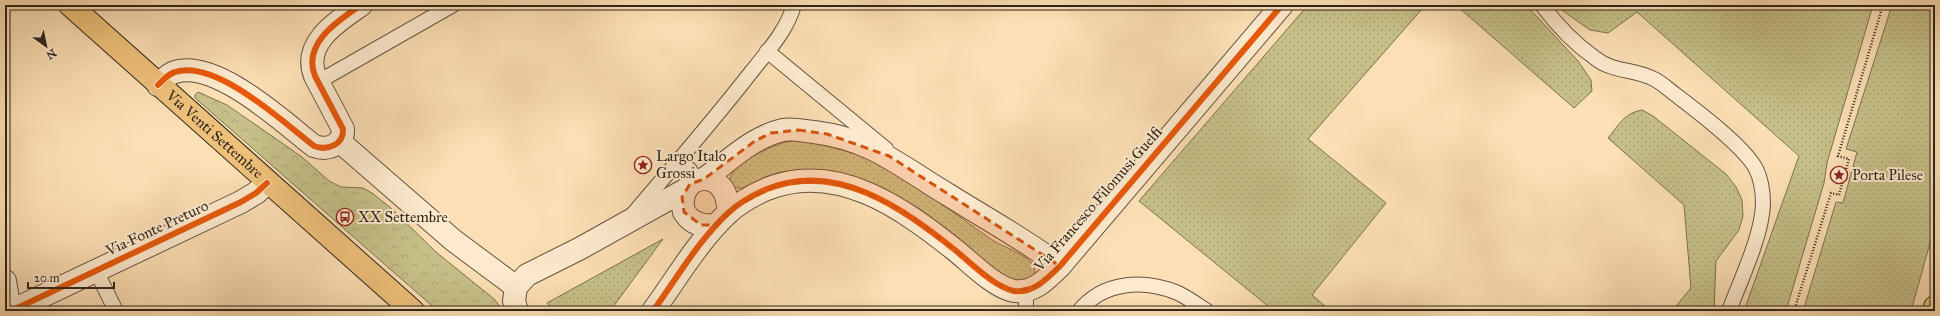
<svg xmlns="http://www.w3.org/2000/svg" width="1940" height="316" viewBox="0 0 1940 316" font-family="'IM FELL Great Primer',serif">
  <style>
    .grass { fill: url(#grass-dots); stroke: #7a7251 }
    .forest { fill: url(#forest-crowns); stroke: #7a7251 }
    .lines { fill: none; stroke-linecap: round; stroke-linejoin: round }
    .lane-casing { stroke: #625440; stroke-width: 16 }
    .street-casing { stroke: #625440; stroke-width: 24 }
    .primary-casing { stroke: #2e251a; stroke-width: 24 }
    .path { stroke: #2e251a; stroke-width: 2.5; stroke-dasharray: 1 2; stroke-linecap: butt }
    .lane { stroke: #fdeace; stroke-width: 14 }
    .street { stroke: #fdeace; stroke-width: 22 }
    .primary { stroke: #eec07a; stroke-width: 22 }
    .cycleway-casing { stroke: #fdeace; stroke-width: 8 }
    .cycleway { stroke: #e8590c; stroke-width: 6 }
    .marked { fill: #d5540d; fill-opacity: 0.2; stroke: #d5540d; stroke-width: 3; stroke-dasharray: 8 5; stroke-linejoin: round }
    .labels { text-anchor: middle; stroke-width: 4; stroke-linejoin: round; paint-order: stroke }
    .street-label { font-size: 15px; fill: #2e251a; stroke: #fdeace }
    .poi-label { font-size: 15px; fill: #2e251a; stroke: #fdeace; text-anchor: start }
  </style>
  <defs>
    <pattern id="grass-dots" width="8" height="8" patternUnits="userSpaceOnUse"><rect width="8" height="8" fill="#c6c088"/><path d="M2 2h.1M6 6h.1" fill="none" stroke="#aaa575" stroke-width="1.8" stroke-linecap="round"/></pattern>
    <pattern id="forest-crowns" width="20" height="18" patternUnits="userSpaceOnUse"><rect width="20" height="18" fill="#c6c088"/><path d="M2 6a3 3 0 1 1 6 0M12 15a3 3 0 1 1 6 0" fill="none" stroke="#aaa575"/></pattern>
  </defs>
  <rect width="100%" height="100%" fill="#fcdfb4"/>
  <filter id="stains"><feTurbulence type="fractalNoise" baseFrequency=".005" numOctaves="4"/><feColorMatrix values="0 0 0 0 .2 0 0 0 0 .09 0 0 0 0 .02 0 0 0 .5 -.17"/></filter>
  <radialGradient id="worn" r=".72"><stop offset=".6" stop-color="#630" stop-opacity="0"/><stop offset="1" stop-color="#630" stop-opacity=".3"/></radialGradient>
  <!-- grass -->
  <g class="grass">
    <path d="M 1308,5 L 1526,5 L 1578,61 L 1591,80 L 1592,91 L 1574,108 L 1458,7 L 1422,9 L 1308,139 L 1386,203 L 1312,295 L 1331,311 L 1274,311 L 1139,201 Z"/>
    <path d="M 1559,5 L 1873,5 L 1827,163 L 1824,183 L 1786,311 L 1744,311 L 1799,156 L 1637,12 L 1608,33 L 1590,30 L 1563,11 Z"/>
    <path d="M 1892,5 L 1935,5 L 1935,225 L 1911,311 L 1803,311 L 1836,202 L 1843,203 L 1857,152 L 1846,149 Z"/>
    <path d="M 1642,110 L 1653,116 L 1726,174 L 1736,187 L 1742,200 L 1743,216 L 1739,230 L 1716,261 L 1714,311 L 1672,311 L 1691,288 L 1684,205 L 1608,138 C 1619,125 1624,113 1642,110 Z"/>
    <path d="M 802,141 C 830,146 857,153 884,165 C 904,174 922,189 939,202 C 957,215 975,228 994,241 C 1004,247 1030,256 1034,267 C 1038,277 1025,282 1018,286 L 961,248 L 809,172 L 780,172 L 765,177 L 747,188 L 734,188 C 732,185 730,183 730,179 C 731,164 773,145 786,142 C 791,141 797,141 802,141 Z"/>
    <path d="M 663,239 L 610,311 L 553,311 L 547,303 Z"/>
  </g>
  <!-- forest -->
  <path class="forest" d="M 198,92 L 227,105 L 256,125 L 302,157 L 329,181 L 341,187 L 363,188 L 372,193 L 392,209 L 436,252 L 494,299 L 504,311 L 438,311 L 195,98 L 195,95 Z"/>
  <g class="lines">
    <defs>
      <g id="lane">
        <path d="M 1542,5 C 1556,24 1575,44 1595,58 C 1612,72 1635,69 1654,79 C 1662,83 1669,90 1676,95 C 1697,111 1745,147 1756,169 C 1761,179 1763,193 1763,204 C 1762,236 1740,281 1729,311"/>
        <path d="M 767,51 L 886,149"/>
        <path d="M 318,82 L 453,5"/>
        <path d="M 679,159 L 690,170 L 697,181"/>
        <path d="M 633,214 C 673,167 714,120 752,71 C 768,51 787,30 794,5"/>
        <path d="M 96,271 L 116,311"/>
        <path d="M 1026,311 L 1026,290"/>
        <path d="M 1079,311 C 1104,281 1143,279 1178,293 C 1188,298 1198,305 1207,311"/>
      </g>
      <g id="street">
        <path d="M 158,85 C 163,80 168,74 175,72 C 216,59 283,122 314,146 C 327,151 344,145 343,129 L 315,76 C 302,43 338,21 361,5"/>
        <path d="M 339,141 L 453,240 L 516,287"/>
        <path d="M 704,179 C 729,161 752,137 783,130 C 793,128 804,131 814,132 C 871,139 900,166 947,194 C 985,218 1024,239 1060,266"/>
        <path d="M 716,225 C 702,227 691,223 684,212 C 674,172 730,164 728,213"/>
        <path d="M 5,281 L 10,311"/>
        <path d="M 11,311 L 241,202 L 256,193 L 267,183"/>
        <path d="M 517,311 L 514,301 L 516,287 L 527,275 L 579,249 L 685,190"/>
        <path d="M 653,311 C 677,278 698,241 728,213 C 739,203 753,195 767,189 C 837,161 902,208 955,250 C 970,262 994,287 1014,291 C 1033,294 1048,278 1060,266 L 1282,5"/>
      </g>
      <g id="primary">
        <path id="s1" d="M 70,5 L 413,311"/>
        <path d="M 1934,311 L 1935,307"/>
      </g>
    </defs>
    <!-- lane casing -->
    <use href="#lane" class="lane-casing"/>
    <!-- street casing -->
    <use href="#street" class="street-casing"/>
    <!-- primary casing -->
    <use href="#primary" class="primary-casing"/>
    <!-- path -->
    <path class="path" d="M 1794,311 L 1831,193 L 1839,195 L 1849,159 L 1838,156 L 1883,5"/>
    <!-- lane -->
    <use href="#lane" class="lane"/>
    <!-- street -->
    <use href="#street" class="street"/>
    <!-- primary -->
    <use href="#primary" class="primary"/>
    <defs>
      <g id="cycleway">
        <path d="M 158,85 C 163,80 168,74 175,72 C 216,59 283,122 314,146 C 327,151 344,145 343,129 L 315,76 C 302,43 338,21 361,5"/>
        <path d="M 11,311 L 241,202 L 256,193 L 267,183"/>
        <path d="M 653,311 C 677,278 698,241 728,213 C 739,203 753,195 767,189 C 837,161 902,208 955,250 C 970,262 994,287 1014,291 C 1033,294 1048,278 1060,266 L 1282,5"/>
      </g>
    </defs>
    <!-- cycleway casing -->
    <use href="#cycleway" class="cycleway-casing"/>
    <!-- cycleway -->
    <use href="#cycleway" class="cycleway"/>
  </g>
  <!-- marked area -->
  <path class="marked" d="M 798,130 L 827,134 L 889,156 L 1060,266 L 1037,286 L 1014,291 L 998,284 L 904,211 L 862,191 L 826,181 L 779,184 L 738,205 L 716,225 L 701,225 L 684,212 L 682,197 L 690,184 L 704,179 L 755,141 L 771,133 Z"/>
  <!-- icons -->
  <defs>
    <symbol id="sight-ring" viewBox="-11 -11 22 22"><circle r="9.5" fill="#fdeace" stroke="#8f2418" stroke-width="1.5"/><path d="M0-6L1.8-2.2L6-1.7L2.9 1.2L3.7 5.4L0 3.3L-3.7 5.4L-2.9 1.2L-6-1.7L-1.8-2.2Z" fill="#8f2418"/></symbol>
    <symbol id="bus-ring" viewBox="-11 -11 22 22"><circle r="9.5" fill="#fdeace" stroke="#8f2418" stroke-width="1.5"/><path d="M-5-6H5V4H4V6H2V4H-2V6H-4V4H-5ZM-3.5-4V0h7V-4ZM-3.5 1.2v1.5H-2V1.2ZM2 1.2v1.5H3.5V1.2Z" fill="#8f2418"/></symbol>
  </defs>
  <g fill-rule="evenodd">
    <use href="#sight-ring" x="633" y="155" width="20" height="20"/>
    <use href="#sight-ring" x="1829" y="165" width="20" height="20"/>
    <use href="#bus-ring" x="335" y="207" width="20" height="20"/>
  </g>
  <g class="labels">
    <!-- street labels -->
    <g class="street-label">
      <text dy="5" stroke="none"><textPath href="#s1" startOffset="194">Via Venti Settembre</textPath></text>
      <text transform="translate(1098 199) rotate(-49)" y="5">Via Francesco Filomusi Guelfi</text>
      <text transform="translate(157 228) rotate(-25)" y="5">Via Fonte Preturo</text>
    </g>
    <!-- poi labels -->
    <g class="poi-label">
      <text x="656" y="161">Largo Italo<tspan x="656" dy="17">Grossi</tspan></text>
      <text x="1852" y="180">Porta Pilese</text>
      <text x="358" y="222">XX Settembre</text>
    </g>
  </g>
  <!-- margin -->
  <rect width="1940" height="316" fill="none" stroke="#fcdfb4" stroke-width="20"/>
  <rect x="6" y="6" width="1928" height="304" fill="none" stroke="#2e251a" stroke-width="2"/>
  <rect x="10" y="10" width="1920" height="296" fill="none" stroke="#2e251a"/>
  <!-- north arrow -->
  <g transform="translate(46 46) rotate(147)" stroke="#fdeace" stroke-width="3" paint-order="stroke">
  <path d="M0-3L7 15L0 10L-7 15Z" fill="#2e251a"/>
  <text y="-6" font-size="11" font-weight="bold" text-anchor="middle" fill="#2e251a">N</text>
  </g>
  <!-- scale -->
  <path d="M28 282v6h86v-6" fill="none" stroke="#2e251a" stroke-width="2"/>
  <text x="34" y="282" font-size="12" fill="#2e251a" stroke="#fdeace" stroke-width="3" paint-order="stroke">20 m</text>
  <rect width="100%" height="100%" filter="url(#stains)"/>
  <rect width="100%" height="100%" fill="url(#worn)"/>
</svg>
